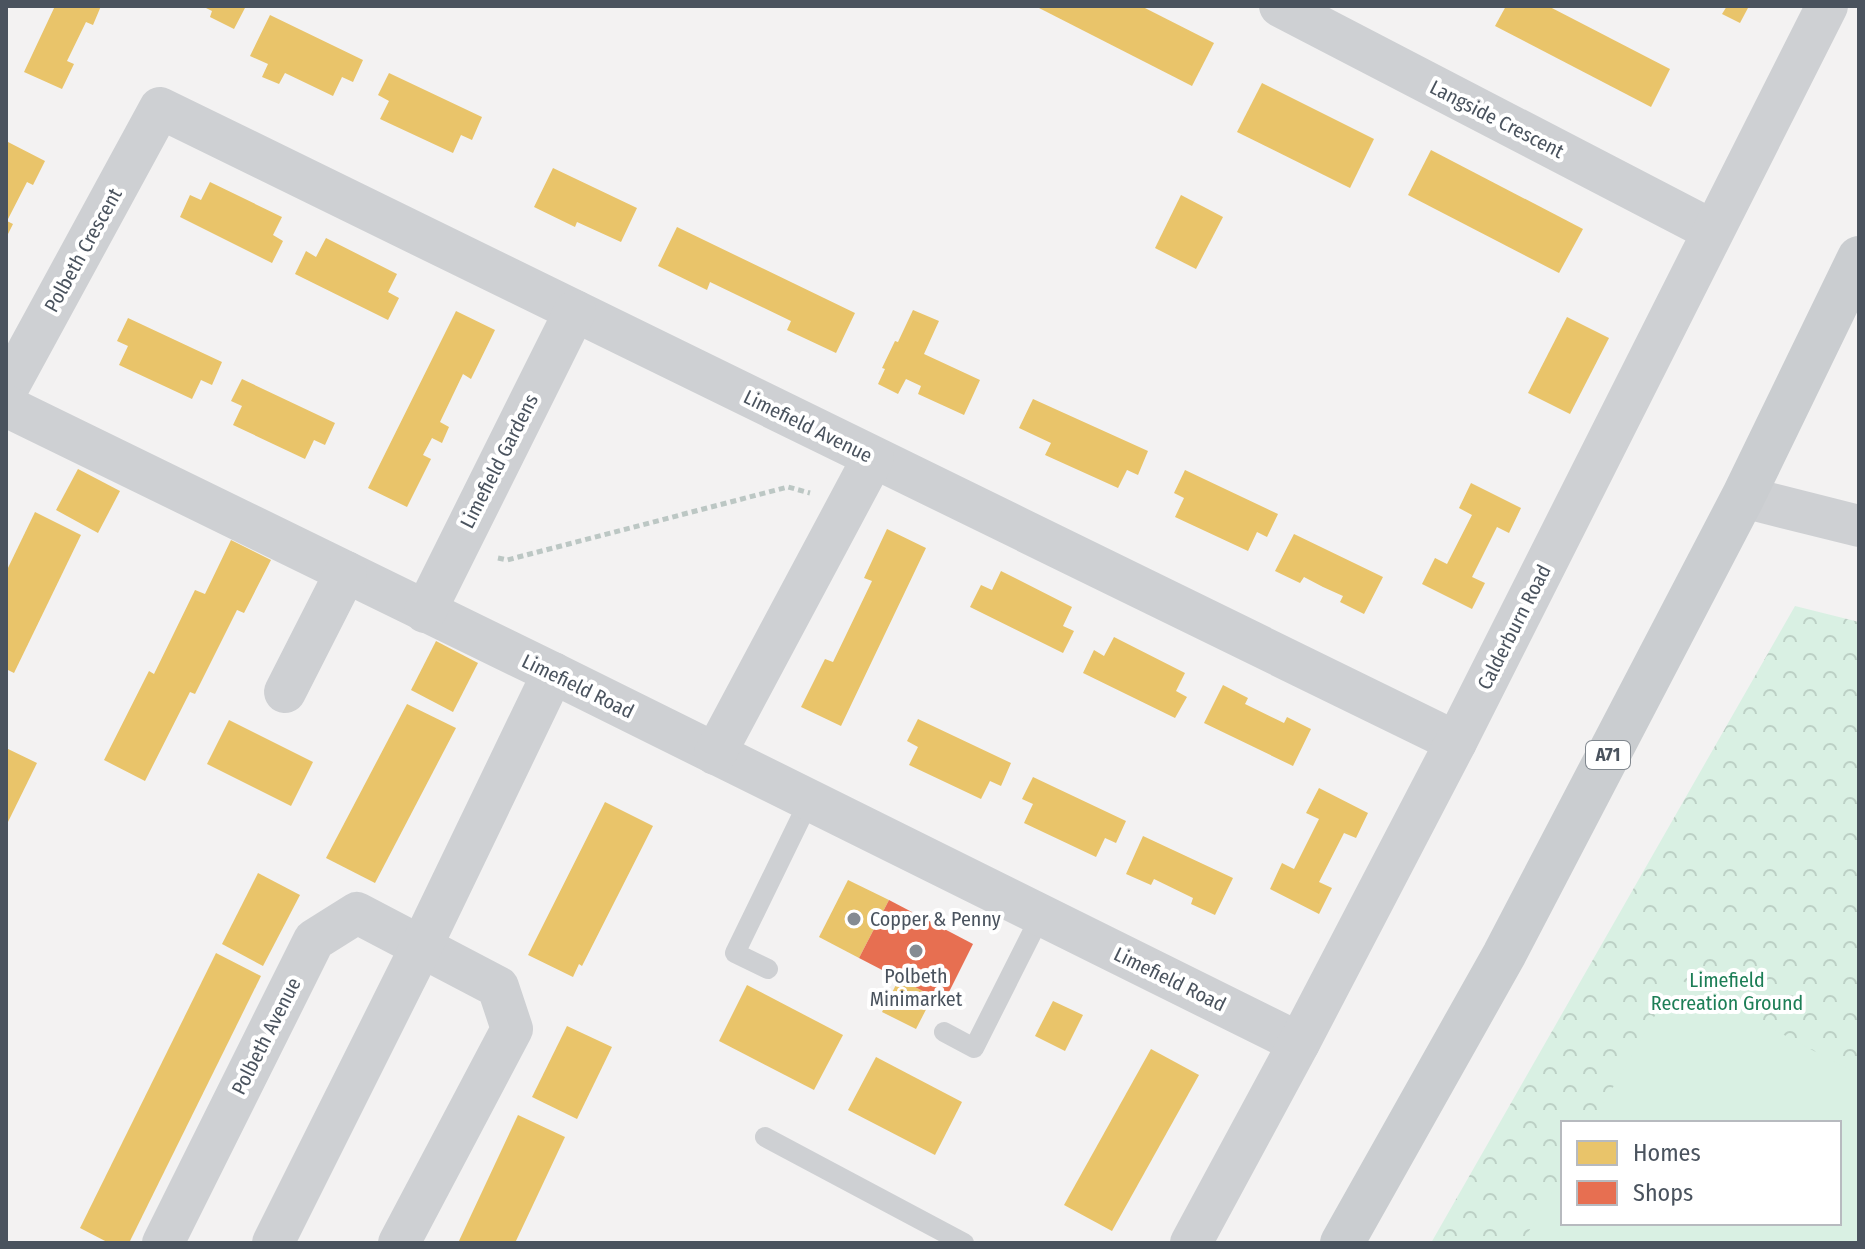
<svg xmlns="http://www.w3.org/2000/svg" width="1865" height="1249" viewBox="0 0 1865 1249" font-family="'Fira Sans Condensed',sans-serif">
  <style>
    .forest { fill: url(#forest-crowns); fill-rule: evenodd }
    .pitch { fill: #d9f0e3 }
    .homes { fill: #e9c46a }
    .shops { fill: #e76f51 }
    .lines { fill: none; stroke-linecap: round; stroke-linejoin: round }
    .path { stroke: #bcc7c4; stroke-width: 5; stroke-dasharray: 6 4; stroke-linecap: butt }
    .service { stroke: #ced0d3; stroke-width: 20 }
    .minor { stroke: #ced0d3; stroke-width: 42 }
    .primary { stroke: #cacdd0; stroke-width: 44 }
    .poi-dot { fill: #858b92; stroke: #fff; stroke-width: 3 }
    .labels { text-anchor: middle; stroke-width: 8; stroke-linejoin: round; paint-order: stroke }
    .shield { fill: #fff; stroke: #80878e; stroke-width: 2 }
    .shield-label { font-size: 18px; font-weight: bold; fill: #4a535e }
    .street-label { font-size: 20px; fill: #4a535e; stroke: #fff }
    .poi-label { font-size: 20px; fill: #4a535e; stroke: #fff; text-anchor: start }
    .park-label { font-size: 20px; fill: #1c7e56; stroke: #fff }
  </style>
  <defs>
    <pattern id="forest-crowns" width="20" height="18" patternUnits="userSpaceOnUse" patternTransform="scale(2)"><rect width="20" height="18" fill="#d9f0e3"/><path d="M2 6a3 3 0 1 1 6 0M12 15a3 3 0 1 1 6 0" fill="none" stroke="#bcd0c5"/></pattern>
  </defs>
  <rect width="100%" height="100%" fill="#f3f2f2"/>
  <!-- forest -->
  <path class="forest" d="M 1795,606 L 1859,622 L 1859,1243 L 1431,1243 ZM 1563,1123 L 1839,1123 L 1839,1223 L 1563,1223 Z"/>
  <!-- pitch -->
  <path class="pitch" d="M 1677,978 L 1859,1075 L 1859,1243 L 1522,1243 L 1563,1173 L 1563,1223 L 1839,1223 L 1839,1123 L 1592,1123 Z"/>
  <!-- homes -->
  <g class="homes">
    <path d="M 55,6 L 101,6 L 93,25 L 86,22 L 67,61 L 74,64 L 62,89 L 24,72 Z"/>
    <path d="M 202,6 L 246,6 L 234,29 L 210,17 L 212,11 Z"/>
    <path d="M 1040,6 L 1141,6 L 1214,43 L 1192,86 L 1039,8 Z"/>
    <path d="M 1506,6 L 1548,6 L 1670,69 L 1651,107 L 1495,26 Z"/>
    <path d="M 1727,6 L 1749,6 L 1740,23 L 1722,14 Z"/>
    <path d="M 270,15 L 363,60 L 353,82 L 342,77 L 333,96 L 285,73 L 279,84 L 262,77 L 268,64 L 250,56 Z"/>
    <path d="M 389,73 L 482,117 L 472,140 L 461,135 L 453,153 L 380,119 L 389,101 L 378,95 Z"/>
    <path d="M 1262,83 L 1374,139 L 1350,188 L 1237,132 Z"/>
    <path d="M 8,142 L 45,161 L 33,185 L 27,182 L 7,221 L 13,224 L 6,238 L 6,147 Z"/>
    <path d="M 1431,150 L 1583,229 L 1559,273 L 1408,195 Z"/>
    <path d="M 553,168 L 637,208 L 621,242 L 577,222 L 575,227 L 534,207 Z"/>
    <path d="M 210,182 L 282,217 L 273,235 L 283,241 L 272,263 L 180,217 L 190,195 L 201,200 Z"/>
    <path d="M 1181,195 L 1223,217 L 1196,269 L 1155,248 Z"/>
    <path d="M 677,227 L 855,313 L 836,353 L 787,330 L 791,321 L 710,282 L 707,290 L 658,266 Z"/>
    <path d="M 326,238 L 397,274 L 388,292 L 399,298 L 388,320 L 295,274 L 306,251 L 316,257 Z"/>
    <path d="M 913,310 L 939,321 L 924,354 L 980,380 L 964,415 L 918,394 L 921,386 L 906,379 L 898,394 L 878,384 L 885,369 L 882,368 L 895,341 L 898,342 Z"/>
    <path d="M 456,311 L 495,330 L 471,379 L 463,374 L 440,422 L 449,427 L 442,443 L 432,438 L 423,455 L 431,459 L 407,507 L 368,488 Z"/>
    <path d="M 1567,317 L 1609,338 L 1570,414 L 1528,393 Z"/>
    <path d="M 128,318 L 222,362 L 212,385 L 201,380 L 192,399 L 119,365 L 128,346 L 117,341 Z"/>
    <path d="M 242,379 L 335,423 L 325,445 L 314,440 L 305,459 L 233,425 L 242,406 L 231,401 Z"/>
    <path d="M 1033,399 L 1148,451 L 1138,475 L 1127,470 L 1118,488 L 1045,455 L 1051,443 L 1019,428 Z"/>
    <path d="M 78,469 L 120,491 L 98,533 L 56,510 Z"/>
    <path d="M 1185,470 L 1278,514 L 1267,537 L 1257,532 L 1248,551 L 1175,517 L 1184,498 L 1174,493 Z"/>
    <path d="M 1471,483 L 1521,508 L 1509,533 L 1497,527 L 1472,577 L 1485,583 L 1472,609 L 1422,584 L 1435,558 L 1447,564 L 1472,515 L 1459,508 Z"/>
    <path d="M 35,512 L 81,535 L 14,673 L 6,669 L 6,572 Z"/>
    <path d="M 887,529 L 926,548 L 841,726 L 801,707 L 825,659 L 833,662 L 872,581 L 864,578 Z"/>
    <path d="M 1294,534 L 1383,577 L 1364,614 L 1340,602 L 1343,596 L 1323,587 L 1304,577 L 1300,583 L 1275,571 Z"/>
    <path d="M 231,540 L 271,560 L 244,613 L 237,610 L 195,694 L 190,692 L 145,781 L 104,760 L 149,671 L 154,674 L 195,590 L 205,594 Z"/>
    <path d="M 1001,571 L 1072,607 L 1063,626 L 1074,631 L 1063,653 L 970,607 L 981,585 L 992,590 Z"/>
    <path d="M 1114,637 L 1185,673 L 1176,691 L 1187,697 L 1175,718 L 1083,673 L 1094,650 L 1104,656 Z"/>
    <path d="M 436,641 L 478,663 L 453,712 L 411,690 Z"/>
    <path d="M 1223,685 L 1248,698 L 1245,704 L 1284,723 L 1287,717 L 1311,729 L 1293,766 L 1204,723 Z"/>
    <path d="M 407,704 L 456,728 L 375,883 L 326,858 Z"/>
    <path d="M 918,719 L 1011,763 L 1001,786 L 990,781 L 981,799 L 909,765 L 918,747 L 907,741 Z"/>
    <path d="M 229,720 L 313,762 L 291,806 L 207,764 Z"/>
    <path d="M 6,748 L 37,763 L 6,826 Z"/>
    <path d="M 1033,777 L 1126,821 L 1116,843 L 1105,838 L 1096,857 L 1024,823 L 1033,804 L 1022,799 Z"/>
    <path d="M 1319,788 L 1368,813 L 1356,838 L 1344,833 L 1319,882 L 1332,888 L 1319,914 L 1270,889 L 1282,863 L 1294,869 L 1319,819 L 1306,813 Z"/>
    <path d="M 605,802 L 653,826 L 582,966 L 579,964 L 573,977 L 528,955 Z"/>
    <path d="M 1143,836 L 1233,878 L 1215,915 L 1191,904 L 1193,898 L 1154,879 L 1151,885 L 1126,874 Z"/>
    <path d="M 258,873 L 300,895 L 263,966 L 222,944 Z"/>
    <path d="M 848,880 L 889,900 L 859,958 L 819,937 Z"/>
    <path d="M 216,953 L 261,976 L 129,1243 L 109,1243 L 80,1228 Z"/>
    <path d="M 899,979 L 933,996 L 916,1029 L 882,1012 Z"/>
    <path d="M 747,985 L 843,1035 L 814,1090 L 719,1041 Z"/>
    <path d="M 1053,1001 L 1083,1015 L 1065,1051 L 1035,1036 Z"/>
    <path d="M 567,1026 L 612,1047 L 577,1119 L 532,1097 Z"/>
    <path d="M 1151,1049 L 1199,1075 L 1112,1231 L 1064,1205 Z"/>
    <path d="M 876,1057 L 962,1102 L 935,1155 L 848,1110 Z"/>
    <path d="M 518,1115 L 565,1137 L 515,1243 L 458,1243 Z"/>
  </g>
  <!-- shops -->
  <path class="shops" d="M 889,900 L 973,944 L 944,1002 L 859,958 Z"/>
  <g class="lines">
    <!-- path -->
    <path class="path" d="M 498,558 L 507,560 L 788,487 L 810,493"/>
    <!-- service -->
    <g class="service">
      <path d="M 768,969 L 735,953 L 809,801"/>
      <path d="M 944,1032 L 974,1048 L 1041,915"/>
      <path d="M 765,1137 L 964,1243"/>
    </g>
    <!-- minor -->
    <g class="minor">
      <path d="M 1280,6 L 1713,231"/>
      <path d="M 6,391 L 160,108 L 1456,742"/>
      <path d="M 6,406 L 553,673 L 1299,1043"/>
      <path d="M 1743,497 L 1859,526"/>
      <path d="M 425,612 L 575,311"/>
      <path d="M 285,692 L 346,572"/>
      <path d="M 715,754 L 873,458"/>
      <path d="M 163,1243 L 314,940 L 357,913 L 498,987 L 512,1029 L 399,1243"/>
      <path d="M 273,1243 L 421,947 L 553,673"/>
      <path d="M 1191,1243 L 1299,1043 L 1456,742 L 1827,6"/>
    </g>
    <!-- primary -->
    <path class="primary" d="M 1342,1243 L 1504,955 L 1743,497 L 1859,258"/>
  </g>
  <!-- markers -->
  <g class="poi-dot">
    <circle cx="854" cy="919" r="8"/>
    <circle cx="916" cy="951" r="8"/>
  </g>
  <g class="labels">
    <!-- shield labels -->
    <rect class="shield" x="1586" y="741" width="44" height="28" rx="6"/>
    <g class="shield-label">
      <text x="1608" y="761">A71</text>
    </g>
    <!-- street labels -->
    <g class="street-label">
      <text transform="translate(1497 119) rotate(27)" y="7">Langside Crescent</text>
      <text transform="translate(83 250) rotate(-61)" y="7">Polbeth Crescent</text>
      <text transform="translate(808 426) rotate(26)" y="7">Limefield Avenue</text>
      <text transform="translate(499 461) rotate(-63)" y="7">Limefield Gardens</text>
      <text transform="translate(1514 627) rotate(-63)" y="7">Calderburn Road</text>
      <text transform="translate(578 686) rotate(26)" y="7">Limefield Road</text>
      <text transform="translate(1170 979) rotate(26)" y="7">Limefield Road</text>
      <text transform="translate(266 1036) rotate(-63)" y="7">Polbeth Avenue</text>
    </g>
    <!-- poi labels -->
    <g class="poi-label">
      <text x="870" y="926">Copper &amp; Penny</text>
      <text x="916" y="983" text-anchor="middle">Polbeth<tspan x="916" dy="23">Minimarket</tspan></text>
    </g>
    <!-- park labels -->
    <g class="park-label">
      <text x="1727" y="987">Limefield<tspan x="1727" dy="23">Recreation Ground</tspan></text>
    </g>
  </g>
  <!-- border -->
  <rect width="1865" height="1249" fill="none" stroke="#4a535e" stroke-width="16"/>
  <!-- legend -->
  <rect x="1561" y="1121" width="280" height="104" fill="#ffffff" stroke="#b7babf" stroke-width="2"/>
  <rect x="1577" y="1141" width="40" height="24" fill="#e9c46a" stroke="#b7babf" stroke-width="2"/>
  <text x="1633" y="1161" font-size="24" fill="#4a535e">Homes</text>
  <rect x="1577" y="1181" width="40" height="24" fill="#e76f51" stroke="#b7babf" stroke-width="2"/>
  <text x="1633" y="1201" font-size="24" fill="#4a535e">Shops</text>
</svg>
